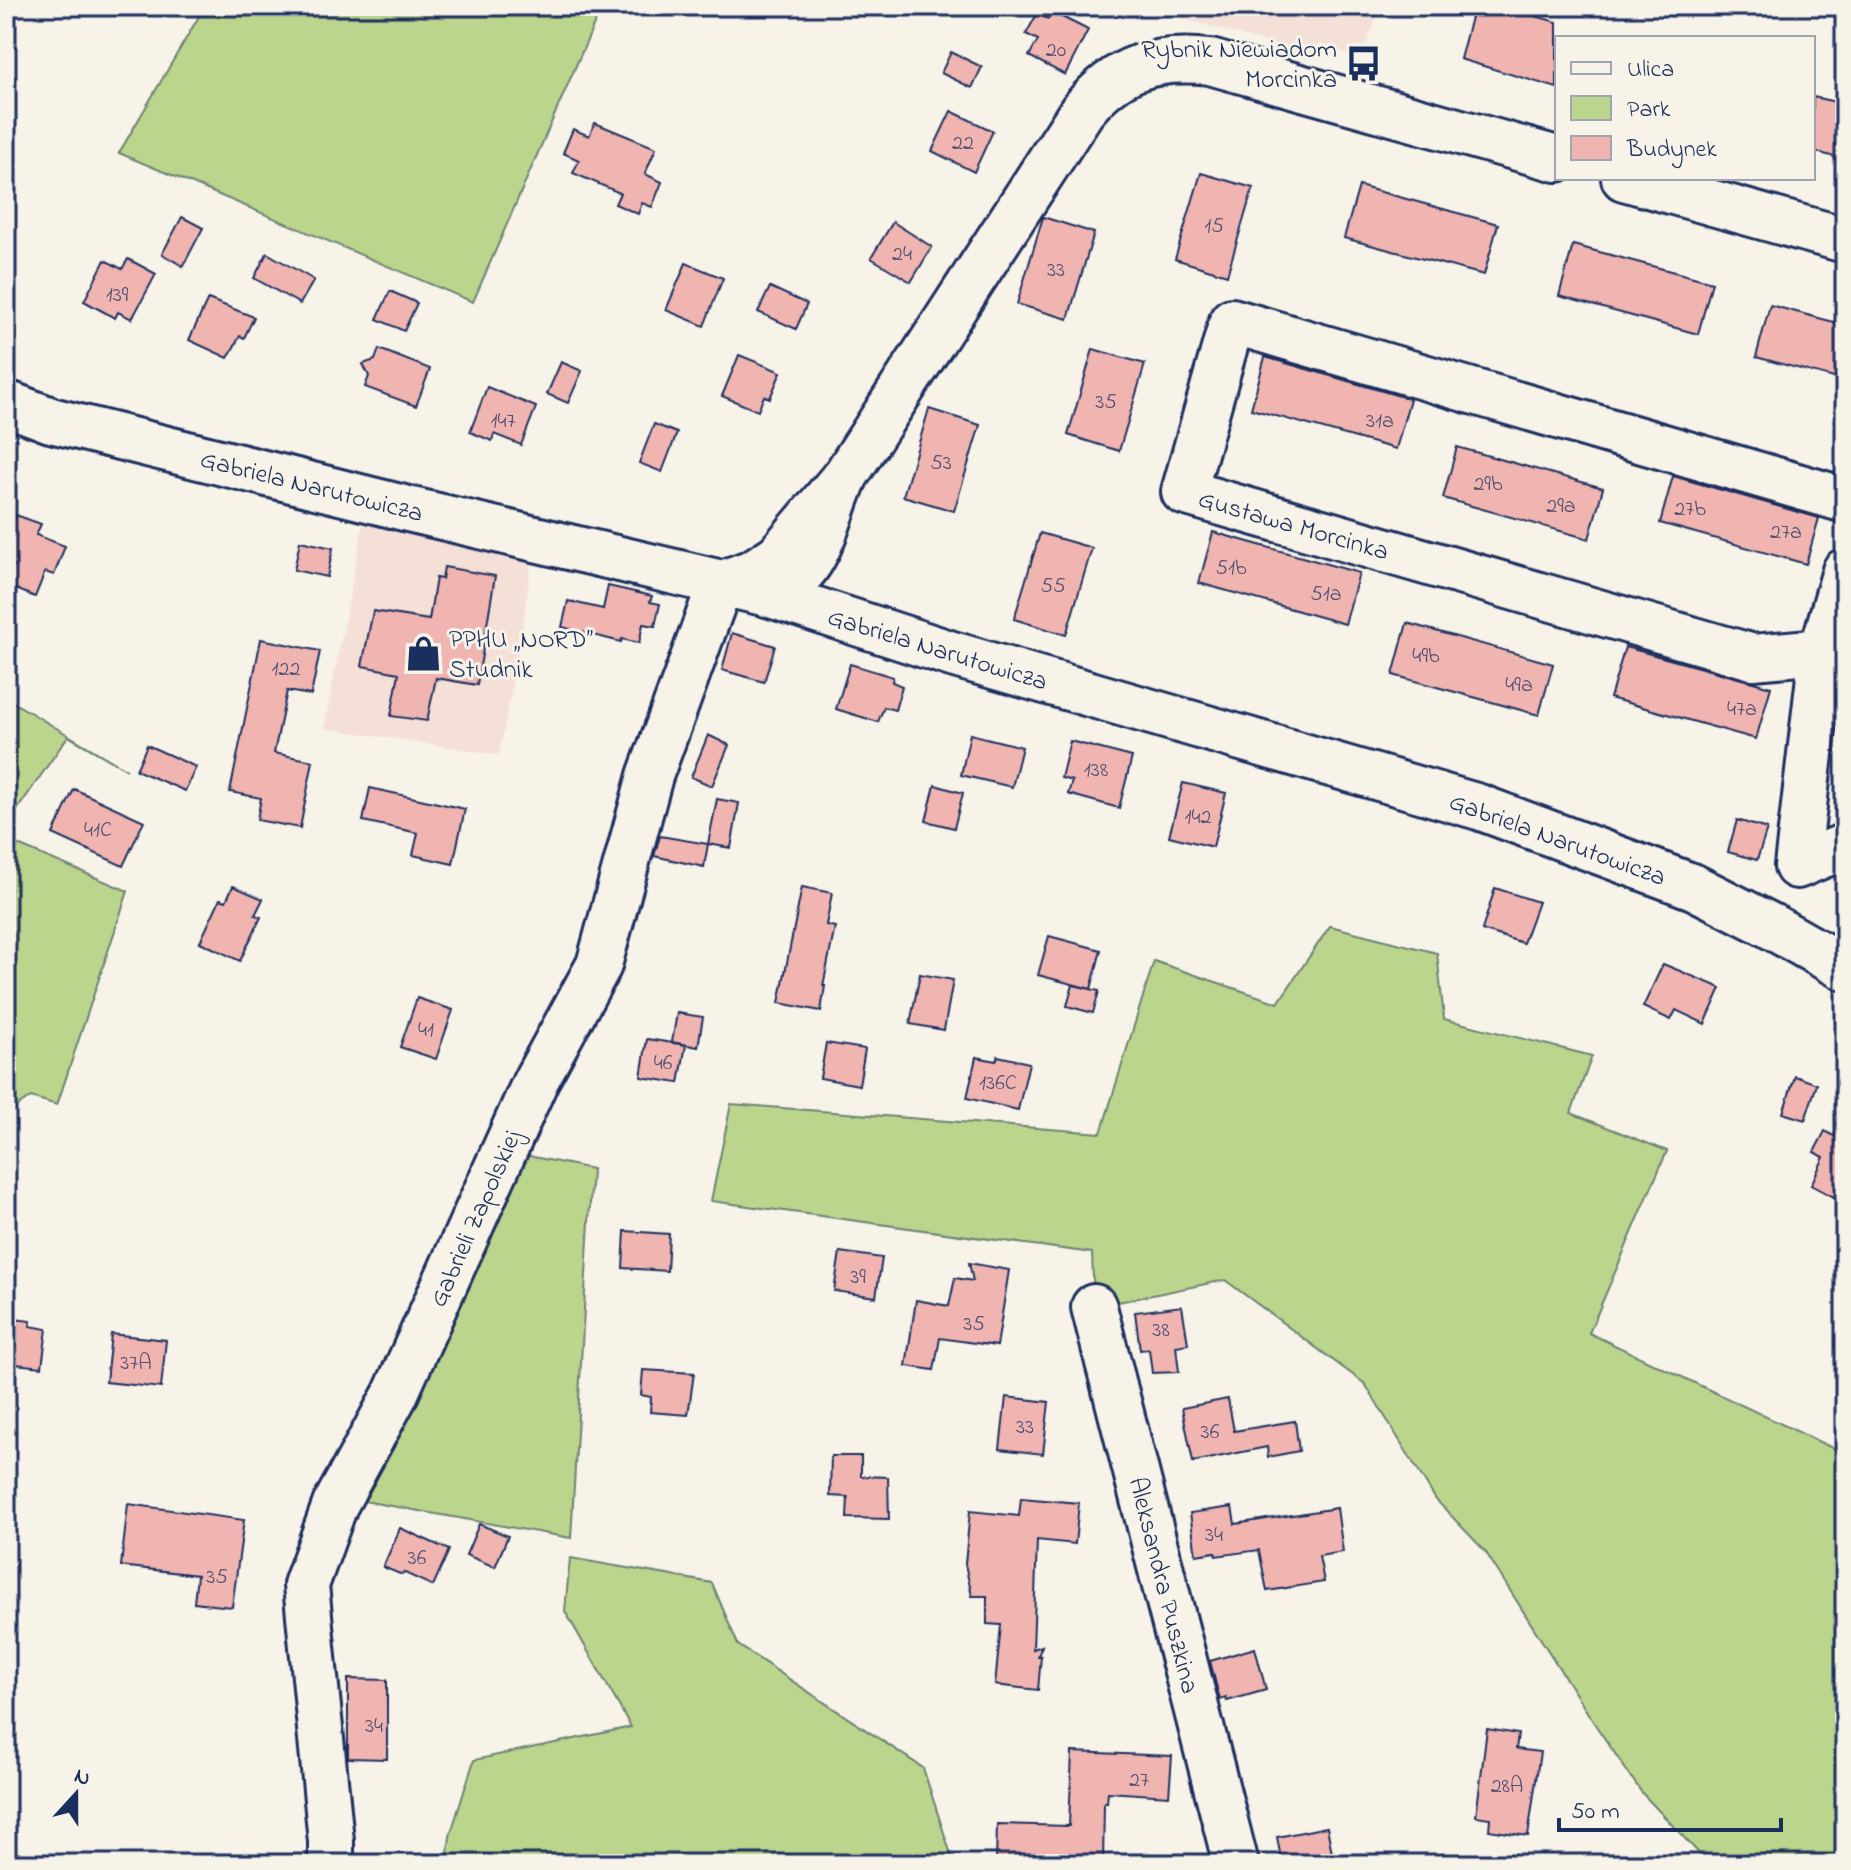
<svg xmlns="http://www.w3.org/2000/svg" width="1851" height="1870" viewBox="0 0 1851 1870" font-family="'Indie Flower',sans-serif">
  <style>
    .built { fill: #f5e0d8 }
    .green { fill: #bcd58c; stroke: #6c8275; stroke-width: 2 }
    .building { fill: #f1b5b1; stroke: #1b2f5e; stroke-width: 2 }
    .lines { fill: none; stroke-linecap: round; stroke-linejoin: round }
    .minor-casing { stroke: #1b2f5e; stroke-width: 50 }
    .minor { stroke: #f7f3e8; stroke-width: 44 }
    .labels { text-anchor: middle; stroke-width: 6; stroke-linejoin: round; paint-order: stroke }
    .number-label { font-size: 22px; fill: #505073 }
    .poi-label { font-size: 26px; fill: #1b2f5e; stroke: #f7f3e8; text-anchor: end }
    .street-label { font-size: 26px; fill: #1b2f5e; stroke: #f7f3e8 }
  </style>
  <rect width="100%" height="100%" fill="#f7f3e8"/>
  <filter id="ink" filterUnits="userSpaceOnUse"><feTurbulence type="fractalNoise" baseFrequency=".0125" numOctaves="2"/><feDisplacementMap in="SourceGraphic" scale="16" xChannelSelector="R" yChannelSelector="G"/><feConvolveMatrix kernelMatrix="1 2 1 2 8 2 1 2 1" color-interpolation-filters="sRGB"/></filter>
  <g filter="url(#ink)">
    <!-- built -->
    <g class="built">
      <path d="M 1140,6 L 1381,6 L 1361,58 L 1319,44 L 1314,57 Z"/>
      <path d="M 366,510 L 533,553 L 519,650 L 499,755 L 324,728 Z"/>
    </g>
    <!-- green -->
    <g class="green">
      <path d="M 205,6 L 602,6 L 473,302 L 119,153 Z"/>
      <path d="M 6,697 L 16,704 L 127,770 L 68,736 L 6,826 Z"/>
      <path d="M 6,840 L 128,891 L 57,1105 L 31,1097 L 6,1114 Z"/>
      <path d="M 1330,926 L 1437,953 L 1444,1019 L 1592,1056 L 1571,1113 L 1667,1151 L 1589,1333 L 1845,1454 L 1845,1864 L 1709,1864 L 1642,1793 L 1594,1723 L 1485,1551 L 1436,1500 L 1365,1384 L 1225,1280 L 1094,1307 L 1092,1253 L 711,1201 L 731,1104 L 1101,1133 L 1154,961 L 1278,1003 Z"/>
      <path d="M 524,1155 L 592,1169 L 571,1538 L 358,1500 Z"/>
      <path d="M 570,1558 L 712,1583 L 738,1645 L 923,1768 L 954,1864 L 447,1864 L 450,1836 L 474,1760 L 631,1727 L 565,1611 Z"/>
    </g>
    <!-- building -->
    <g class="building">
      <path d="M 1474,6 L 1499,6 L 1557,22 L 1557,88 L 1460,59 Z"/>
      <path d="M 1052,12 L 1088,30 L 1065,75 L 1029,56 L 1038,40 L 1026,34 L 1037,14 L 1048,19 Z"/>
      <path d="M 951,52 L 982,67 L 972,88 L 941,73 Z"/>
      <path d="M 1813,97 L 1845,104 L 1845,160 L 1813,151 Z"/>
      <path d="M 951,111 L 993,131 L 974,172 L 932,151 Z"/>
      <path d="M 595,123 L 656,148 L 645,174 L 662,182 L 652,207 L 642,203 L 638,214 L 615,204 L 620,193 L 573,173 L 579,160 L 563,153 L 573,129 L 589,136 Z"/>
      <path d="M 1201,173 L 1253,188 L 1227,275 L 1175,259 Z"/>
      <path d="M 1359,186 L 1498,224 L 1484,275 L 1344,238 Z"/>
      <path d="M 182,217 L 203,228 L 183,266 L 162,254 Z"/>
      <path d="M 1043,217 L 1094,233 L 1068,319 L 1017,304 Z"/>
      <path d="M 893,222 L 932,247 L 911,282 L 871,258 Z"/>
      <path d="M 1573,245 L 1712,282 L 1698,334 L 1559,296 Z"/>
      <path d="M 267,253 L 314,280 L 300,304 L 254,278 Z"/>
      <path d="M 128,259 L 156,274 L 132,319 L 118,312 L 115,318 L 84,301 L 105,260 L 122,269 Z"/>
      <path d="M 686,263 L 723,278 L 704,326 L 666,310 Z"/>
      <path d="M 770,287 L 807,304 L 796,329 L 758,312 Z"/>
      <path d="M 390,291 L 417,303 L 404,331 L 377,319 Z"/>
      <path d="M 208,299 L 254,317 L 244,338 L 240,336 L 228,358 L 189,340 Z"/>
      <path d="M 1770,305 L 1845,325 L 1845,381 L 1756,357 Z"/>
      <path d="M 379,349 L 430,369 L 416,406 L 365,387 L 369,376 L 363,364 L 375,360 Z"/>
      <path d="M 1093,349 L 1145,364 L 1119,451 L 1068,435 Z"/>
      <path d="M 739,355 L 781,372 L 770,398 L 764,396 L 758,411 L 722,396 Z"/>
      <path d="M 1265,357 L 1410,399 L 1396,449 L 1251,409 Z"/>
      <path d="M 561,362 L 582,371 L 568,403 L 547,394 Z"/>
      <path d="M 487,387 L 536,407 L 521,445 L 494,434 L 492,441 L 470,432 Z"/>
      <path d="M 929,409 L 980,425 L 954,511 L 903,496 Z"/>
      <path d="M 654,424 L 677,433 L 662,472 L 639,463 Z"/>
      <path d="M 1457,447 L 1603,488 L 1589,539 L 1443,498 Z"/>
      <path d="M 1673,476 L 1819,518 L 1806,564 L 1660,523 Z"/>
      <path d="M 16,515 L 41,524 L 36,535 L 65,546 L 54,575 L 45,572 L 35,597 L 6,585 L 14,565 L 6,562 L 6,543 Z"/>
      <path d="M 1213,532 L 1359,573 L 1345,624 L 1199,583 Z"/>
      <path d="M 1040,533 L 1092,548 L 1066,635 L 1014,619 Z"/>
      <path d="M 300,541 L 333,548 L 327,577 L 294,570 Z"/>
      <path d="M 444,567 L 495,576 L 477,685 L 436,678 L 427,721 L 391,716 L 399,673 L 362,666 L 373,611 L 429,620 L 436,578 L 442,579 Z"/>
      <path d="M 608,586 L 652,596 L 650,602 L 660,604 L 655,626 L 643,624 L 639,643 L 622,639 L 621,642 L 562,627 L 568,601 L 603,609 Z"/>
      <path d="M 1407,623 L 1553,664 L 1539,715 L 1393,675 Z"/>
      <path d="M 732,633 L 775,646 L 764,682 L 722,670 Z"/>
      <path d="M 261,639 L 320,651 L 311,695 L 287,691 L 274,753 L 313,761 L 300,828 L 257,820 L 261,798 L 230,792 Z"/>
      <path d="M 1625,647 L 1771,687 L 1756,739 L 1610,698 Z"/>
      <path d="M 850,664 L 893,677 L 892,682 L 902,686 L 895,710 L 884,707 L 878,722 L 836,709 Z"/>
      <path d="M 970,734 L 1022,747 L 1012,787 L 961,775 Z"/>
      <path d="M 708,735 L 729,745 L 712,786 L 691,777 Z"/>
      <path d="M 1070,741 L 1132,757 L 1119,808 L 1068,794 L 1072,781 L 1061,778 Z"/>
      <path d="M 147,745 L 196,767 L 185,791 L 136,770 Z"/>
      <path d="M 1183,783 L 1226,793 L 1213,847 L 1169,836 Z"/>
      <path d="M 935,785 L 963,793 L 954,828 L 926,821 Z"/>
      <path d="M 370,788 L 465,809 L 453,864 L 413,855 L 418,833 L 363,821 Z"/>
      <path d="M 74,789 L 144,821 L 123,866 L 53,834 Z"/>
      <path d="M 717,799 L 739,803 L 731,848 L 708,844 Z"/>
      <path d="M 1737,820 L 1767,829 L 1757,860 L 1728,852 Z"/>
      <path d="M 660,836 L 708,844 L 704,867 L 654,856 Z"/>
      <path d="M 233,886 L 263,899 L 255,915 L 261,917 L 240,961 L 200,942 L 220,899 L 226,901 Z"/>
      <path d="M 802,887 L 832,893 L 826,925 L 835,927 L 823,986 L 825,986 L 821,1011 L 779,1003 Z"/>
      <path d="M 1495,888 L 1538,902 L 1523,943 L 1482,930 Z"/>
      <path d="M 1049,936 L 1101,950 L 1091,989 L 1038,975 Z"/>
      <path d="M 1663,964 L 1721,988 L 1705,1024 L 1676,1010 L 1671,1020 L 1643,1007 Z"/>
      <path d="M 920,974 L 953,980 L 944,1030 L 910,1024 Z"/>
      <path d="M 1073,985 L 1099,991 L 1093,1013 L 1067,1006 Z"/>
      <path d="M 417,998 L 453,1010 L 436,1059 L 400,1047 Z"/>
      <path d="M 677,1013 L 703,1017 L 698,1047 L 672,1042 Z"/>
      <path d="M 647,1039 L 686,1045 L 679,1083 L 641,1077 Z"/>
      <path d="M 826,1043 L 865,1049 L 859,1085 L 820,1078 Z"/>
      <path d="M 998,1056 L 1029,1063 L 1018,1110 L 967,1098 L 976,1057 L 996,1061 Z"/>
      <path d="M 1795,1076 L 1817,1084 L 1805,1120 L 1783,1113 Z"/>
      <path d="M 1845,1114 L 1845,1203 L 1811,1185 L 1824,1157 L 1814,1152 L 1825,1131 L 1834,1136 Z"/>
      <path d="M 625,1231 L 669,1234 L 667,1271 L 623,1268 Z"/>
      <path d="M 840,1252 L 882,1258 L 876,1297 L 834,1291 Z"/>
      <path d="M 969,1263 L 1009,1270 L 997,1346 L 940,1338 L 934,1370 L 906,1366 L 916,1300 L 949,1306 L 955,1278 L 973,1281 Z"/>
      <path d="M 1182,1306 L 1188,1344 L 1176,1346 L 1179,1372 L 1152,1373 L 1149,1349 L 1140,1350 L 1135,1312 Z"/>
      <path d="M 6,1318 L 31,1321 L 30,1326 L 47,1329 L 42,1367 L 6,1363 Z"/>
      <path d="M 111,1334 L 166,1340 L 161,1388 L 106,1382 Z"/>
      <path d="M 643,1370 L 694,1373 L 688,1415 L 650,1412 L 651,1397 L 641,1395 Z"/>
      <path d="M 1006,1397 L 1049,1402 L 1043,1454 L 1000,1449 Z"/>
      <path d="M 1228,1399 L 1234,1431 L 1295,1421 L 1299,1451 L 1268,1457 L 1267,1447 L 1193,1462 L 1182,1408 Z"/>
      <path d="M 831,1456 L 861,1456 L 861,1476 L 888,1477 L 889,1519 L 847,1518 L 848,1497 L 830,1496 Z"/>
      <path d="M 1021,1498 L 1079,1503 L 1075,1544 L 1037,1540 L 1033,1649 L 1042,1646 L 1038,1656 L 1041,1656 L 1038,1690 L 995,1685 L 1001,1625 L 987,1624 L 987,1596 L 972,1596 L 965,1564 L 970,1511 L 1019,1516 Z"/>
      <path d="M 128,1504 L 244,1520 L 232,1607 L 194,1603 L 197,1575 L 121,1566 Z"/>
      <path d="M 1232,1507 L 1235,1524 L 1337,1508 L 1343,1552 L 1319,1556 L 1324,1582 L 1267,1591 L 1259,1550 L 1216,1556 L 1215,1552 L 1196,1555 L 1190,1513 Z"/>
      <path d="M 479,1524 L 508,1536 L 495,1567 L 466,1555 Z"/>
      <path d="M 400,1528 L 449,1550 L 433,1586 L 405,1573 L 400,1574 L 383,1567 Z"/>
      <path d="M 1255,1648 L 1266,1690 L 1227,1701 L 1226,1698 L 1220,1700 L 1210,1661 Z"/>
      <path d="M 348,1679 L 387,1680 L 387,1759 L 348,1758 Z"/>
      <path d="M 1487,1729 L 1518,1734 L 1516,1749 L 1540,1752 L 1528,1836 L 1489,1830 L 1490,1818 L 1476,1816 Z"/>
      <path d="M 1072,1752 L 1172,1756 L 1169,1796 L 1108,1792 L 1107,1803 L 1104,1802 L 1103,1864 L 996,1864 L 997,1824 L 1069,1826 Z"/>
      <path d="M 1327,1827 L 1334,1864 L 1282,1864 L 1277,1837 Z"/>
    </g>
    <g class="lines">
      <defs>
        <g id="minor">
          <path d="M 1624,178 L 1845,240"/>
          <path d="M 6,403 L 51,420 L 408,509 L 768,594 L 952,654 L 1479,807 L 1694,887 L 1769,925 L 1845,968"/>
          <path d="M 846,475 C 825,520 821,578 768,594 L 771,569 L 778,556 L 846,475 L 1082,111 C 1117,67 1154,56 1210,62 L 1557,159"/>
          <path d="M 1845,571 L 1822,651 L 1797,866 L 1845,846"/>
          <path d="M 1822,651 L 1753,657 L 1184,492 L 1232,321 L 1845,500"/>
          <path d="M 1094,1307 L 1236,1864"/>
          <path d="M 331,1864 L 331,1841 L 306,1585 L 335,1505 L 395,1395 L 536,1080 L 599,965 L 650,776 L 714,601 L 723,583 L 753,572 L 778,556"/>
        </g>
      </defs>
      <!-- minor casing -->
      <use href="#minor" class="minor-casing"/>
      <!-- minor -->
      <use href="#minor" class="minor"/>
    </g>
  </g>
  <!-- icons -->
  <defs>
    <symbol id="bus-bare" viewBox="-9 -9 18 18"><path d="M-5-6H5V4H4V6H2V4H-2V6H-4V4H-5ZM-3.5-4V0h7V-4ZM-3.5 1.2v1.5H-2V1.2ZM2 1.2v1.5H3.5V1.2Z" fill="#1b2f5e" stroke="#f7f3e8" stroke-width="2.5" paint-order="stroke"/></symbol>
    <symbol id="shop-bare" viewBox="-9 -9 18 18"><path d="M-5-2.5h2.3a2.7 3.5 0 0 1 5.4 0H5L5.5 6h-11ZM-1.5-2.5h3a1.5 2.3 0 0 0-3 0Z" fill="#1b2f5e" stroke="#f7f3e8" stroke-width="2.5" paint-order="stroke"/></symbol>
  </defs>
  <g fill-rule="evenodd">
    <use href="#bus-bare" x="1338" y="38" width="51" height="51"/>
    <use href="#shop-bare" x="398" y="628" width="51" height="51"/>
  </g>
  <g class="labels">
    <!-- number labels -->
    <g class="number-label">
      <text x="1056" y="56">20</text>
      <text x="963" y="149">22</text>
      <text x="1214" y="232">15</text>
      <text x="902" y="260">24</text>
      <text x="1056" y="276">33</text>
      <text x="117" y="301">139</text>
      <text x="1106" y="408">35</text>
      <text x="503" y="427">147</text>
      <text x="1380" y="427">31a</text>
      <text x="941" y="469">53</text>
      <text x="1488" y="490">29b</text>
      <text x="1561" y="512">29a</text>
      <text x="1690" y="515">27b</text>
      <text x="1786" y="538">27a</text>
      <text x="1231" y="574">51b</text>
      <text x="1053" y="592">55</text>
      <text x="1326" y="600">51a</text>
      <text x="1426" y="662">49b</text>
      <text x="286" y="675">122</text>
      <text x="1519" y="691">49a</text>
      <text x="1742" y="715">47a</text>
      <text x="1096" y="776">138</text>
      <text x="1198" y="823">142</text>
      <text x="98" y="836">41C</text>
      <text x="426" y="1036">41</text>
      <text x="663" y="1069">46</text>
      <text x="998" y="1089">136C</text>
      <text x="858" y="1283">39</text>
      <text x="974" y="1330">35</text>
      <text x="1161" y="1336">38</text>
      <text x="136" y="1369">37A</text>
      <text x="1025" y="1433">33</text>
      <text x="1210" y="1438">36</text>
      <text x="1214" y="1541">34</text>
      <text x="417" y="1564">36</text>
      <text x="217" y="1583">35</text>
      <text x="374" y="1732">34</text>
      <text x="1139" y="1786">27</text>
      <text x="1507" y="1792">28A</text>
    </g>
    <!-- poi labels -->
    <g class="poi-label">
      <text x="1337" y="57">Rybnik Niewiadom<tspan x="1337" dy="30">Morcinka</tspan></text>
      <text x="449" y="647" text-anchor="start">PPHU „NORD”<tspan x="449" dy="30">Studnik</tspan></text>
    </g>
    <!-- street labels -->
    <g class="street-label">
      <text transform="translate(312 485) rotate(14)" y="9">Gabriela Narutowicza</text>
      <text transform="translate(1294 524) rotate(16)" y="9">Gustawa Morcinka</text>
      <text transform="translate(938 648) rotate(17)" y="9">Gabriela Narutowicza</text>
      <text transform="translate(1558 838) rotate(20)" y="9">Gabriela Narutowicza</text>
      <text transform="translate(474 1218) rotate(-66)" y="9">Gabrieli Zapolskiej</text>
      <text transform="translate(1165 1585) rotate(76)" y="9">Aleksandra Puszkina</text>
    </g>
  </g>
  <!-- margin -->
  <rect width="1851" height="1870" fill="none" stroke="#f7f3e8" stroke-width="32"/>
  <rect x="16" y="16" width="1819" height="1838" fill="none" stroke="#1b2f5e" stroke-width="3" filter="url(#ink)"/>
  <!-- legend -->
  <rect x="1555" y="36" width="260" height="144" fill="#f7f3e8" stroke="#9fa5b1" stroke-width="2"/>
  <rect x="1571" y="62" width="40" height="12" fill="#f7f3e8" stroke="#9fa5b1" stroke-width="2"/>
  <text x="1627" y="76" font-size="24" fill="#1b2f5e">Ulica</text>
  <rect x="1571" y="96" width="40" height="24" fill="#bcd58c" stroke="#9fa5b1" stroke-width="2"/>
  <text x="1627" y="116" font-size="24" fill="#1b2f5e">Park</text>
  <rect x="1571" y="136" width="40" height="24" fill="#f1b5b1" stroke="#9fa5b1" stroke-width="2"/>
  <text x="1627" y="156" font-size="24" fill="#1b2f5e">Budynek</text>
  <!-- north arrow -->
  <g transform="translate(76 1794) rotate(21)" stroke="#f7f3e8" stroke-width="6" paint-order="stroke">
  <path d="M0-6L14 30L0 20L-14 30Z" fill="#1b2f5e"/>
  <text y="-12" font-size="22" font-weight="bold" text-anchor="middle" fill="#1b2f5e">N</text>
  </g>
  <!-- scale -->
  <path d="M1559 1818v12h222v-12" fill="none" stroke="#1b2f5e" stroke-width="4"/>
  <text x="1571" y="1818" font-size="24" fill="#1b2f5e" stroke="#f7f3e8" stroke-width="6" paint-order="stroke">50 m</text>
</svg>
